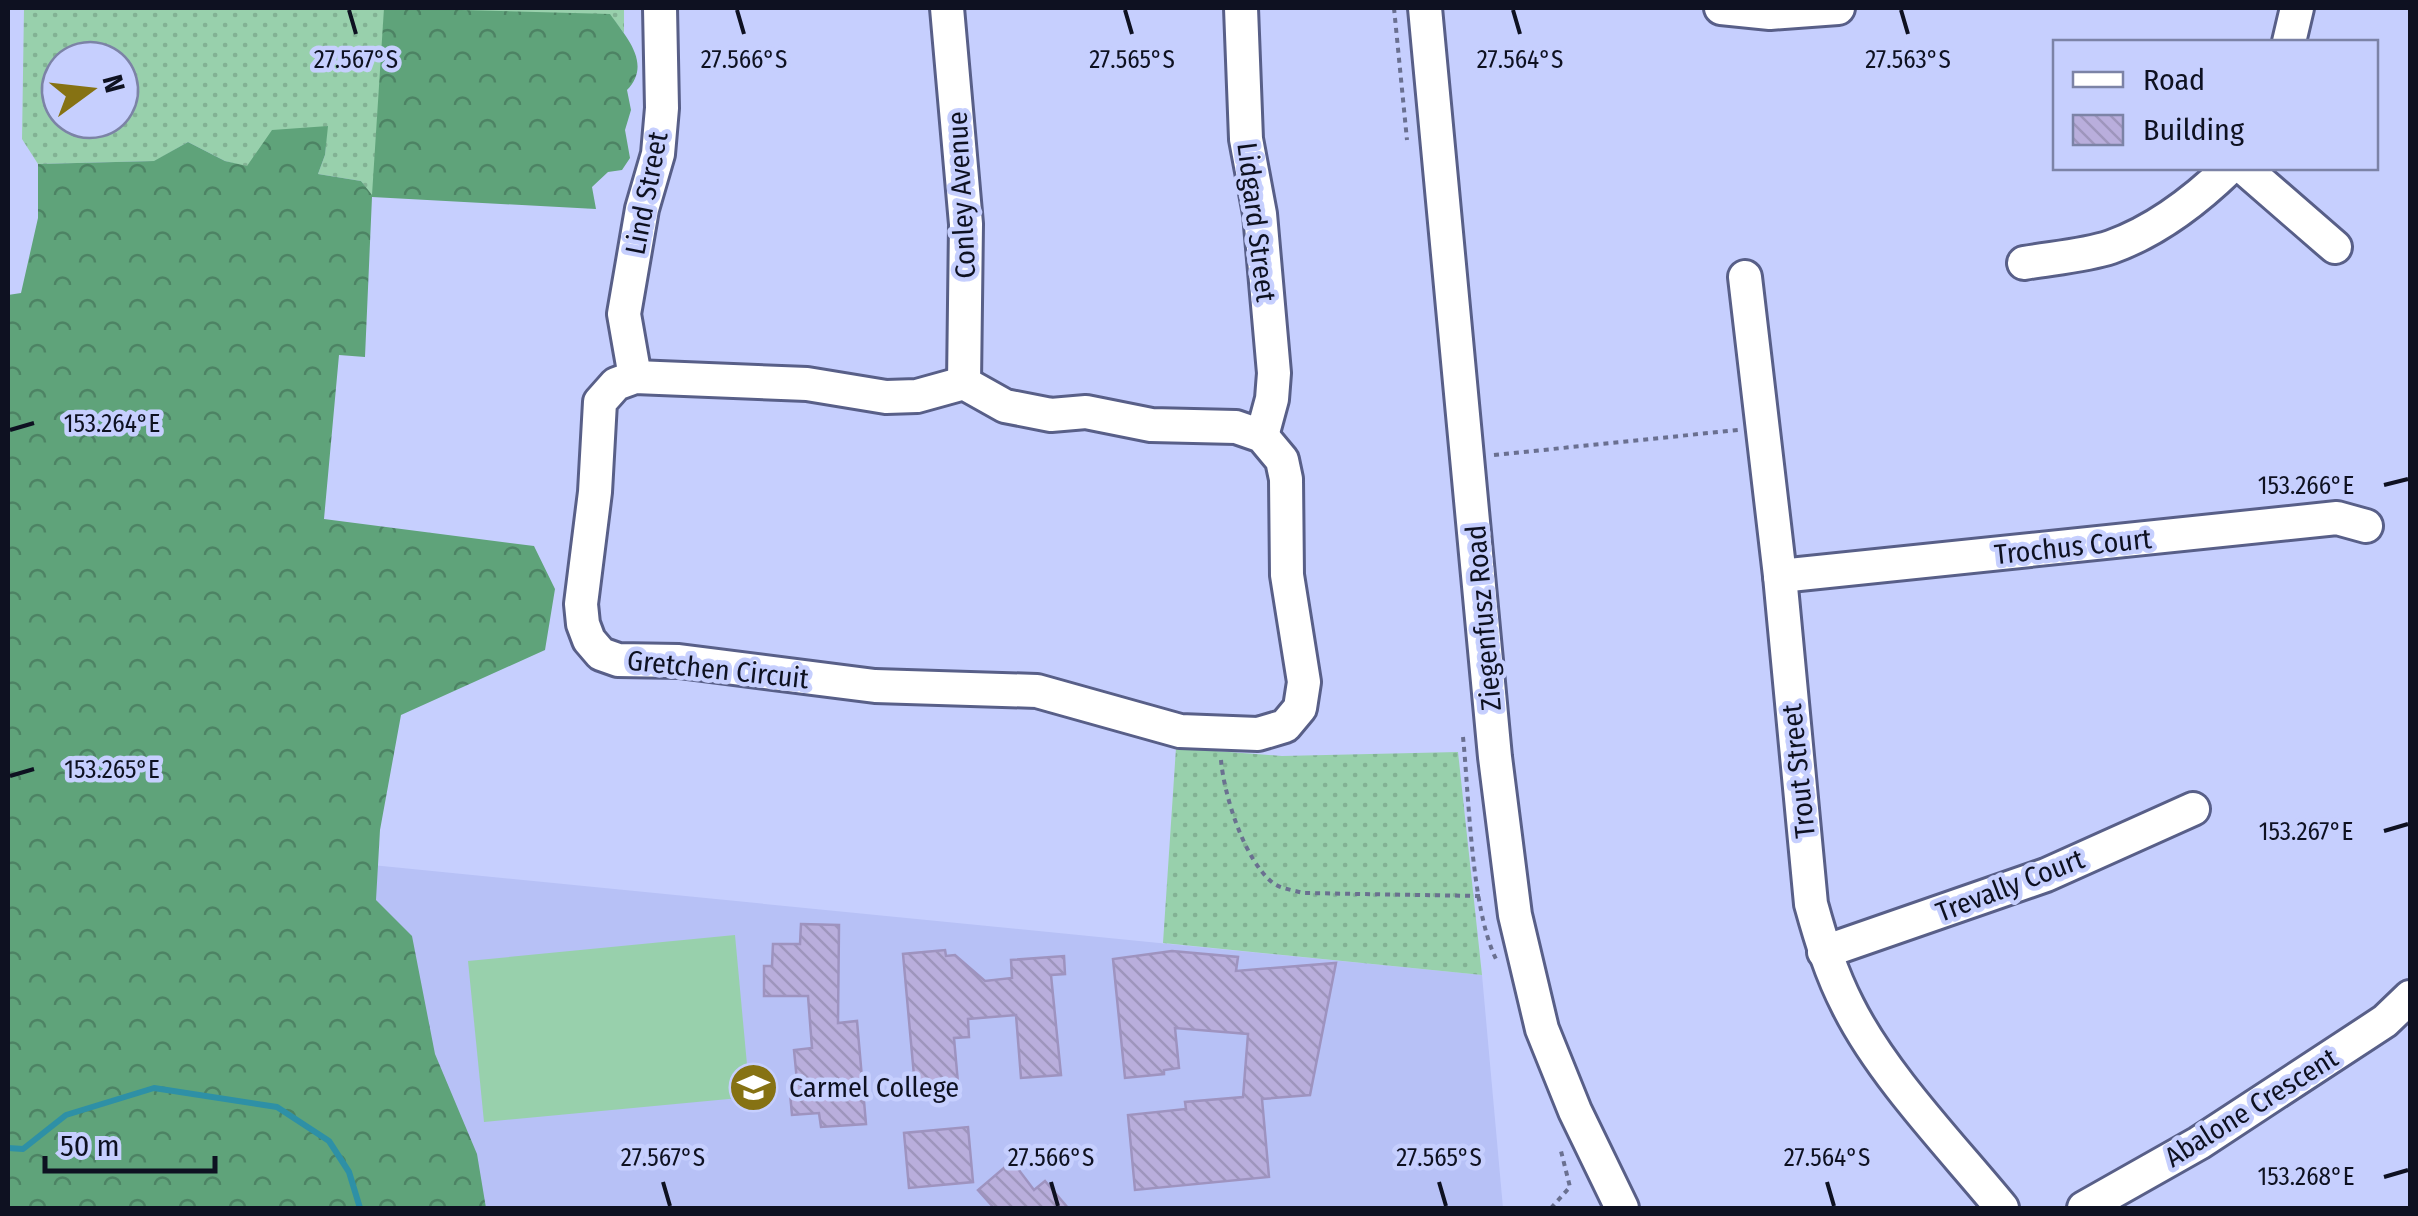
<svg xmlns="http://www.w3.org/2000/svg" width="2418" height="1216" viewBox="0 0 2418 1216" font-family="'Fira Sans Condensed',sans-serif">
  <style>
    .built { fill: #b7c1f6 }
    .grass { fill: url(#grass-dots); fill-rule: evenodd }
    .forest { fill: url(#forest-crowns) }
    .garden { fill: #98d0ac }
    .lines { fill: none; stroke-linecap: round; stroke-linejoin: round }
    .stream { stroke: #2e90a6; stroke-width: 6 }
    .building { fill: url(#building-back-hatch); stroke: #9e93bf; stroke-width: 2.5 }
    .minor-casing { stroke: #585f88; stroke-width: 38 }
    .path { stroke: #6a7090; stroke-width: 4; stroke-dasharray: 5 5; stroke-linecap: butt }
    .minor { stroke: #fff; stroke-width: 32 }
    .ticks { fill: none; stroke: #0e1121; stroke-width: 4 }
    .labels { text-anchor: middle; stroke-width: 9; stroke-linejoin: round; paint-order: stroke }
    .street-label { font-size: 28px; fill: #0e1121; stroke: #c6cffe }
    .poi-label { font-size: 28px; fill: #0e1121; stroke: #c6cffe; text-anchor: start }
    .ticks-label { font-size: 25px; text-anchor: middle; fill: #0e1121; stroke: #c6cffe; stroke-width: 9; stroke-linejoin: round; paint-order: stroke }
  </style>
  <defs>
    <pattern id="grass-dots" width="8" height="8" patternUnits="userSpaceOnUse" patternTransform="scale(2.5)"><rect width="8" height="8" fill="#98d0ac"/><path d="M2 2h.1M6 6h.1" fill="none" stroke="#82b294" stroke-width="1.8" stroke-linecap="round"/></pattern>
    <pattern id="forest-crowns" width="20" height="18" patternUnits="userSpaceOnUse" patternTransform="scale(2.5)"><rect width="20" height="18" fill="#5fa37a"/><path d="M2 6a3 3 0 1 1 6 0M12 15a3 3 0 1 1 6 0" fill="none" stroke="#4d8364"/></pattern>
    <pattern id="building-back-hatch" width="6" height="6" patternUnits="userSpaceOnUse" patternTransform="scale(2.5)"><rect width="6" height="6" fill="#b9aedc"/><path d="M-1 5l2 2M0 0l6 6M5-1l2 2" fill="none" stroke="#9e95bc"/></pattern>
  </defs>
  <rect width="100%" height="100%" fill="#c6cffe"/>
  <!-- built -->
  <path class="built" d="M 19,830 L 1482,975 L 1503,1208 L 15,1208 Z"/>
  <!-- grass -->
  <g class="grass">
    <path d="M 24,8 L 624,8 L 624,33 L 609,14 L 372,197 L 361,181 L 318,174 L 325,155 L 327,126 L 247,167 L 225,161 L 188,142 L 155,161 L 38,164 L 22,139 ZM 60,60 L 120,60 L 120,120 L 60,120 Z"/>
    <path d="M 1176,748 L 1282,756 L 1458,752 L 1482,975 L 1163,943 Z"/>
  </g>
  <!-- forest -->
  <path class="forest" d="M 384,8 L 610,14 C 627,38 652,64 627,90 L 631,110 L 625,130 L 630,158 L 622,170 L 608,172 L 592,187 L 596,209 L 372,197 L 365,357 L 339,355 L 324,519 L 534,546 L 555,589 L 545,650 L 401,715 L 380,830 L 376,900 L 412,936 L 435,1054 L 477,1154 L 486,1208 L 8,1208 L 8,295 L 21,293 L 38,218 L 38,164 L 154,161 L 188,142 L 225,161 L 247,166 L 272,130 L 328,126 L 325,155 L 318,174 L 361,181 L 372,195 Z"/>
  <!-- garden -->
  <path class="garden" d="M 735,935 L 750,1097 L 484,1122 L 468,961 Z"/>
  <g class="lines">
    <!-- stream -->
    <path class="stream" d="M 8,1148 L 23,1149 L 66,1115 L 154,1088 L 277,1107 L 329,1141 L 349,1172 L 360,1208"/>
  </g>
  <!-- building -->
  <g class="building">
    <path d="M 801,924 L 839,925 L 838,1023 L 857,1021 L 866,1124 L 821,1127 L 819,1113 L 792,1115 L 789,1082 L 797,1081 L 794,1050 L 812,1048 L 808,996 L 764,996 L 764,966 L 772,966 L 773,944 L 800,944 Z"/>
    <path d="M 945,950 L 946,956 L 955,955 L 985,981 L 1012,978 L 1011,960 L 1064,956 L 1065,974 L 1051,975 L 1061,1075 L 1021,1078 L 1016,1015 L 968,1019 L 969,1037 L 954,1038 L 958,1083 L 915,1087 L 903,954 Z"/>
    <path d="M 1172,951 L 1238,957 L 1236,971 L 1336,963 L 1310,1095 L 1262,1099 L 1269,1177 L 1135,1190 L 1128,1115 L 1186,1109 L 1185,1102 L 1243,1097 L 1248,1034 L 1175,1028 L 1179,1068 L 1164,1070 L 1164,1074 L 1125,1078 L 1113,959 Z"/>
    <path d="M 968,1127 L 973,1182 L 909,1188 L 904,1133 Z"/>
    <path d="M 1012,1161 L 1034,1190 L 1045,1181 L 1068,1208 L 994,1208 L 978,1190 Z"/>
  </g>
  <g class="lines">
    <defs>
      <g id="minor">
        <path d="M 947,8 L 966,224 L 964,383"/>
        <path d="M 1241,8 L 1246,139 L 1260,214 L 1274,373 L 1272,399 L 1262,436"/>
        <path d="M 1425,8 L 1495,757 L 1515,915 L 1542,1029 L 1575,1111 L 1622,1208"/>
        <path d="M 1721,8 L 1770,13 L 1838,8"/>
        <path d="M 2289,42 L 2297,8"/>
        <path d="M 2244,168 L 2335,247"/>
        <path d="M 2024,263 C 2052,258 2084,256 2111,247 C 2156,231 2195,201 2229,168"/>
        <path d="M 1745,277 L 1780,576 L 1811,904 C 1821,940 1831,973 1848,1006 C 1883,1076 1952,1147 2002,1208"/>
        <path d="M 635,377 L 807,384 L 886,397 L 917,396 L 964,383 L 1005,406 L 1051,415 L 1086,412 L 1151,425 L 1236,427 L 1262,436 L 1282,460 L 1286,479 L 1287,575 L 1304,682 L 1300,708 L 1285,726 L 1258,734 L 1180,731 L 1037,691 L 875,686 L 679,661 L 618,660 L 601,654 L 589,640 L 583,624 L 581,604 L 595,492 L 600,402 L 616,384 Z"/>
        <path d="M 635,377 L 624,314 L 642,209 L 658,154 L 662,108 L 660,8"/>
        <path d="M 1780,576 L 2337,518 L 2366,526"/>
        <path d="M 1824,952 L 2046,875 L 2193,809"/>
        <path d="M 2084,1208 L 2199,1143 L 2385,1021 L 2410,997"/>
      </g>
    </defs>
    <!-- minor casing -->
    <use href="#minor" class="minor-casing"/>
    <!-- path -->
    <g class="path">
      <path d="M 1394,8 L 1407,140"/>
      <path d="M 1494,455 L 1738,430"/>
      <path d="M 1463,737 C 1469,795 1471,908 1496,959"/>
      <path d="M 1221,760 C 1224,795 1244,860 1273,883 C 1281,889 1293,890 1303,893 L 1480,896"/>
      <path d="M 1551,1208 L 1570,1187 L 1560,1147"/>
    </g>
    <!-- minor -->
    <use href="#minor" class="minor"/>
  </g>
  <!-- ticks -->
  <path class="ticks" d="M 349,10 L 356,34M 737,10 L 744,34M 1125,10 L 1132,34M 1513,10 L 1520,34M 1901,10 L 1908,34M 10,430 L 34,423M 2384,485 L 2408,479M 10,776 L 34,769M 2384,831 L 2408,824M 2384,1177 L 2408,1170M 663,1182 L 670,1206M 1051,1182 L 1058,1206M 1439,1182 L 1446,1206M 1827,1182 L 1834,1206"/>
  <!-- icons -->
  <defs>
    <symbol id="school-disc" viewBox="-11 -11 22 22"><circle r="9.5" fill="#867213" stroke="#c6cffe"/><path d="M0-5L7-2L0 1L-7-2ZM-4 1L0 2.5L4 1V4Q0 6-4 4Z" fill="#fff"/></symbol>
  </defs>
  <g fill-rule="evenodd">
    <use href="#school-disc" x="726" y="1060" width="55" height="55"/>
  </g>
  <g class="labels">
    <!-- street labels -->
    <g class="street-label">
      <text transform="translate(646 193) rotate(-79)" y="10">Lind Street</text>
      <text transform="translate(961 195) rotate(-93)" y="10">Conley Avenue</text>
      <text transform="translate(1257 222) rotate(83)" y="10">Lidgard Street</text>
      <text transform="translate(2073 546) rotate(-6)" y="10">Trochus Court</text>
      <text transform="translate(1483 618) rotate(-95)" y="10">Ziegenfusz Road</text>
      <text transform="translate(718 669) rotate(6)" y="10">Gretchen Circuit</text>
      <text transform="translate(1798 771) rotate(-96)" y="10">Trout Street</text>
      <text transform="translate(2010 885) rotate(-21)" y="10">Trevally Court</text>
      <text transform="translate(2251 1107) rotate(-32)" y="10">Abalone Crescent</text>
    </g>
    <!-- poi labels -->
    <g class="poi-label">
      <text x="789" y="1097">Carmel College</text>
    </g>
  </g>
  <g class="ticks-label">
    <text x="356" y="68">27.567°S</text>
    <text x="744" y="68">27.566°S</text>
    <text x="1132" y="68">27.565°S</text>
    <text x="1520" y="68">27.564°S</text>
    <text x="1908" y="68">27.563°S</text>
    <text x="112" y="432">153.264°E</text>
    <text x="2306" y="494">153.266°E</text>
    <text x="112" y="778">153.265°E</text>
    <text x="2306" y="840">153.267°E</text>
    <text x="663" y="1166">27.567°S</text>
    <text x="1051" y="1166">27.566°S</text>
    <text x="1439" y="1166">27.565°S</text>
    <text x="1827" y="1166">27.564°S</text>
    <text x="2306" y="1185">153.268°E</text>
  </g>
  <!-- border -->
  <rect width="2418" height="1216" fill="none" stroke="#0e1121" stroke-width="20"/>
  <!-- legend -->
  <rect x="2053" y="40" width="325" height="130" fill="#c6cffe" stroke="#7c83a6" stroke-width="2.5"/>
  <rect x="2073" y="72" width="50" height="15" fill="#ffffff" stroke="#7c83a6" stroke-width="2.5"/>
  <text x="2143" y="90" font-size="30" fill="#0e1121">Road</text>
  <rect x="2073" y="115" width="50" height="30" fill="url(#building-back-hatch)" stroke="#7c83a6" stroke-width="2.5"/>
  <text x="2143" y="140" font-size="30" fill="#0e1121">Building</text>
  <!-- north arrow -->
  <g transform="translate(90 90) rotate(75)"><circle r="48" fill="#c6cffe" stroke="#7c83a6" stroke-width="2.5"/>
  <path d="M0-8L18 38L0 25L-18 38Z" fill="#867213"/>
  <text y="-15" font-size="28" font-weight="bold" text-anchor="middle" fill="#0e1121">N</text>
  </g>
  <!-- scale -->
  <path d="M45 1156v15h170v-15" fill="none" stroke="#0e1121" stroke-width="5"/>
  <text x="60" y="1156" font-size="30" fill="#0e1121" stroke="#c6cffe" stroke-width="8" paint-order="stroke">50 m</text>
</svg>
